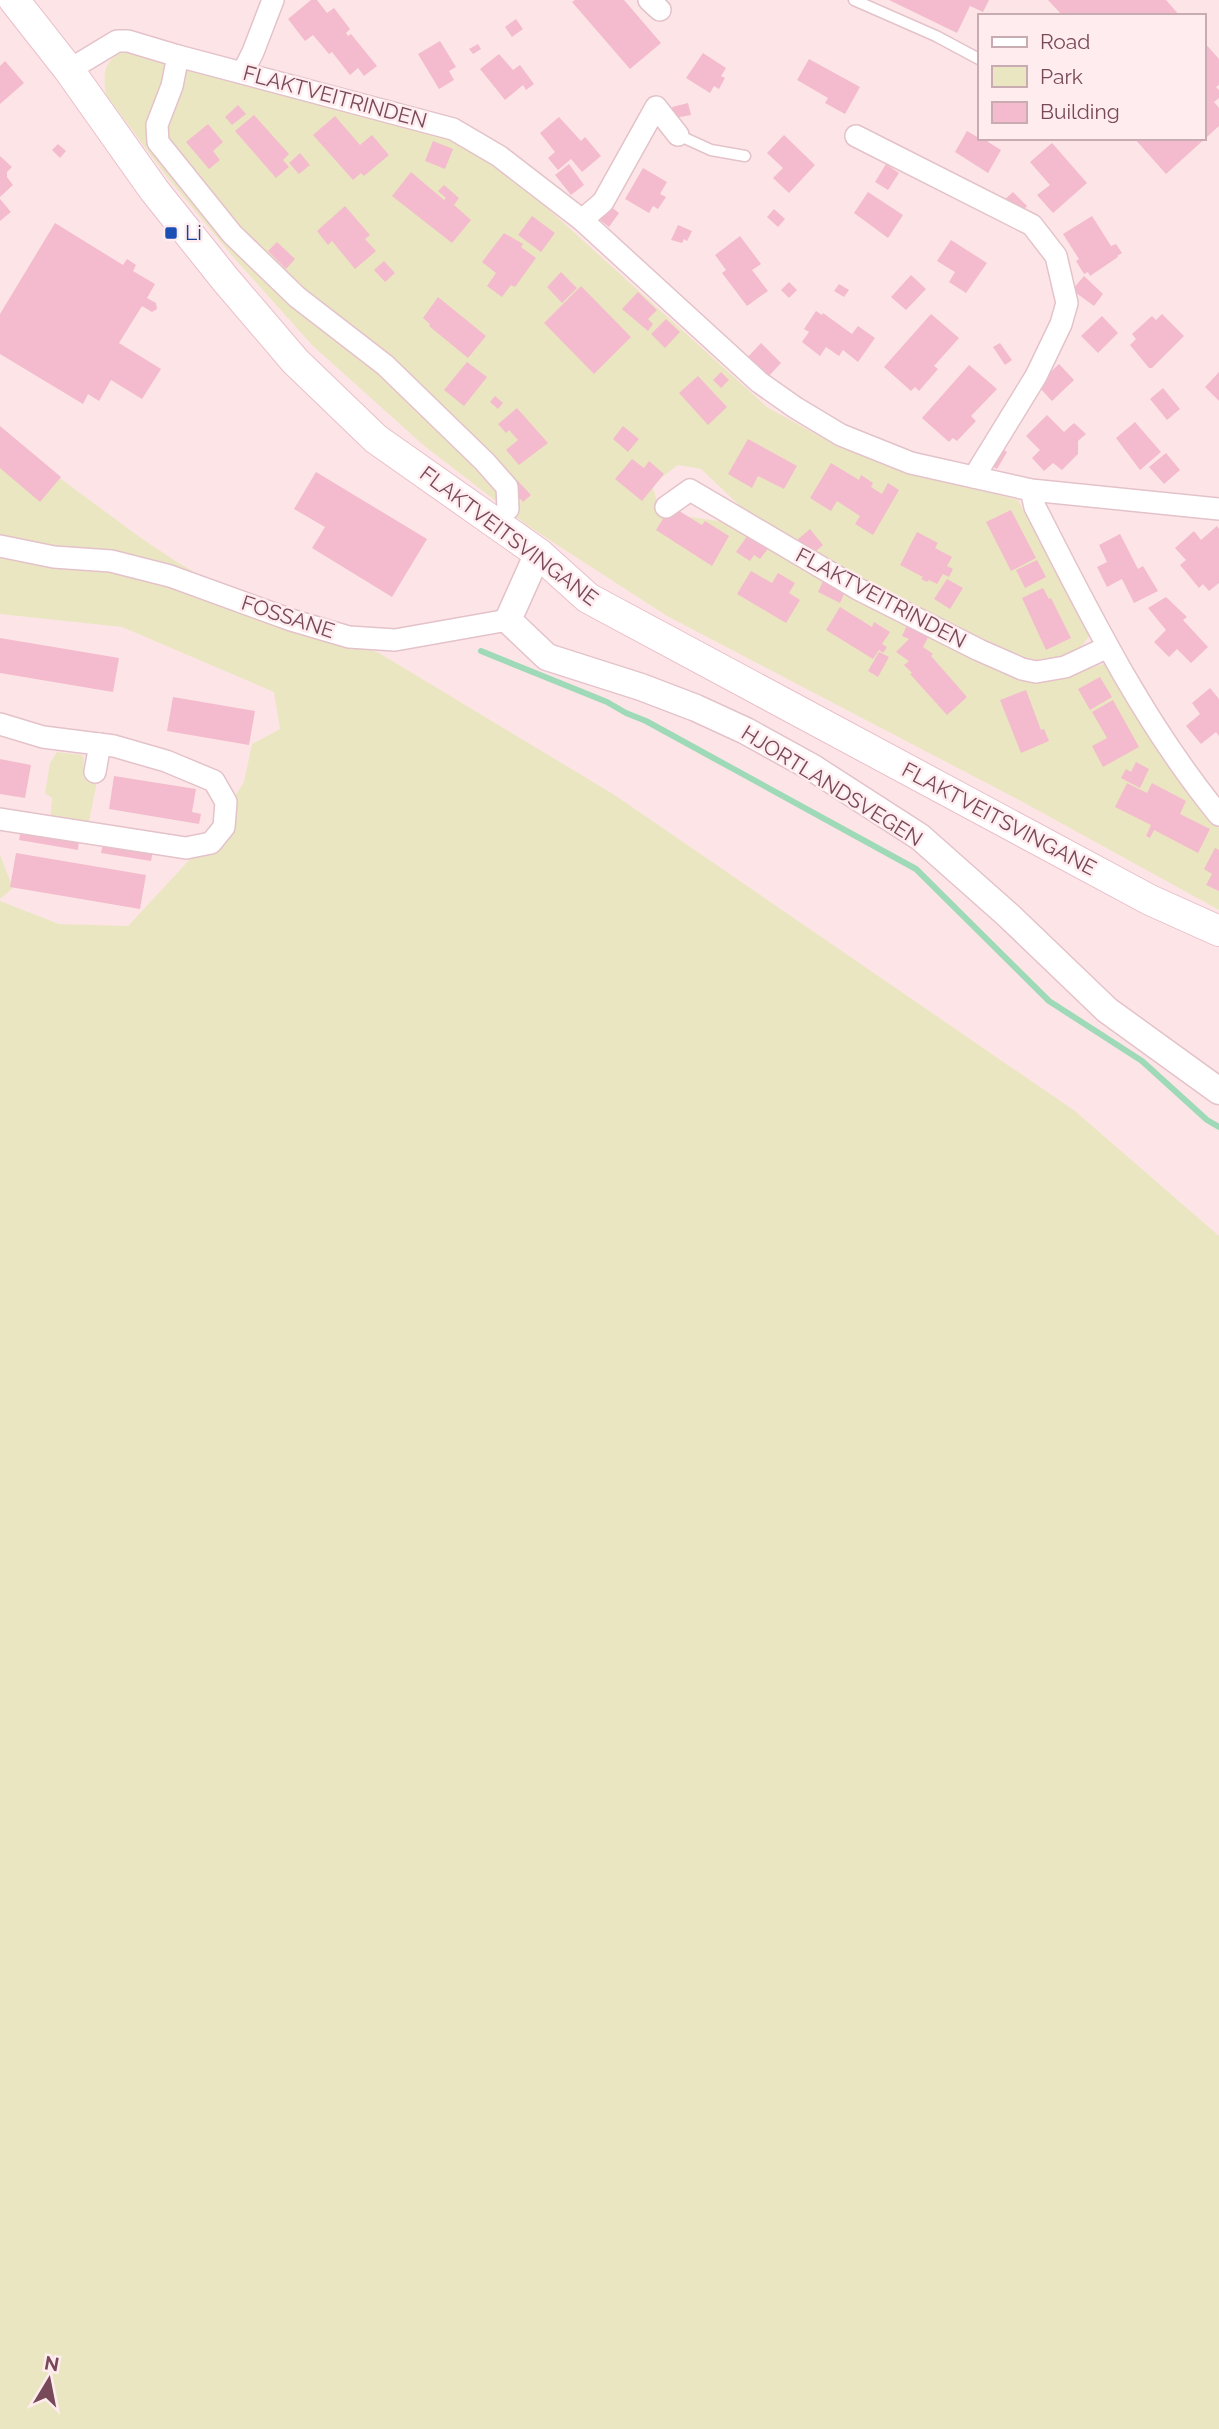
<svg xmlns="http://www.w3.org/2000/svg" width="1219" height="2429" viewBox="0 0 1219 2429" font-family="Raleway,sans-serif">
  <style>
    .green { fill: #ebe6c2 }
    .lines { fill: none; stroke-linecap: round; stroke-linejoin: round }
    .stream { stroke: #9ed9b8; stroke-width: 6 }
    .building { fill: #f3bbcd }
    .service-casing { stroke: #e4c2ca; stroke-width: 13 }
    .minor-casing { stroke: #e4c2ca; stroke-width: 24 }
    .tertiary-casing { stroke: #e4c2ca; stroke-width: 29 }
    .secondary-casing { stroke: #e9bfca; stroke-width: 32 }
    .service { stroke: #fff; stroke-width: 10 }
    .minor { stroke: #fff; stroke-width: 21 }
    .tertiary { stroke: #fff; stroke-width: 26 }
    .secondary { stroke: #fff; stroke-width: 30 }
    .transit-dot { fill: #1a4fb4; stroke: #ffecee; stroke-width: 2.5 }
    .labels { text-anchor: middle; stroke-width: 5; stroke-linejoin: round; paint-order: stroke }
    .street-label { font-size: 21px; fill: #774959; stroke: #ffecee }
    .transit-label { font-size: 21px; fill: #164399; stroke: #ffecee; text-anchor: start }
  </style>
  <rect width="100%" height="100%" fill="#fde5e7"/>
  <!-- green -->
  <g class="green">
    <path d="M 130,48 L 367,113 L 442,137 L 473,151 L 545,206 L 767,407 L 828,441 L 908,471 L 1018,500 L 1090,635 L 1074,657 L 1035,667 L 1005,657 L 761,526 L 701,469 L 678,465 L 652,485 L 661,513 L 733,523 L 1017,676 L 1081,671 L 1104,664 L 1161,749 L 1219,828 L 1219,910 L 1019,800 L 667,616 L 528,526 L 422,444 L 313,346 L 234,258 L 167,177 L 106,95 C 102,69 105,59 130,48 Z"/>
    <path d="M 0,434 L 141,538 L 177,562 L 267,614 L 379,653 L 613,794 L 1075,1111 L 1219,1236 L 1219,2429 L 0,2429 L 0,901 L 59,924 L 128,926 L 205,843 L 244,782 L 252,744 L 280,729 L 274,692 L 122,627 L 0,614 Z"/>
    <path d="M 57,752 L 82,755 L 84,759 L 83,777 L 97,782 L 88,826 L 50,820 L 52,798 L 45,793 L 50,763 Z"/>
    <path d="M 0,855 L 13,888 L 0,899 Z"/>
  </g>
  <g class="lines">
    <!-- stream -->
    <path class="stream" d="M 481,651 L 607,702 L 626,713 L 646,721 L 916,869 L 1049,1001 L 1142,1061 L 1207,1120 L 1219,1127"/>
  </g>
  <!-- building -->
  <g class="building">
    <path d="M 311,0 L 317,0 L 327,13 L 334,8 L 350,29 L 346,33 L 348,36 L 351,34 L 377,66 L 364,76 L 358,68 L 350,75 L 332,52 L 329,54 L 313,35 L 305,41 L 288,19 Z"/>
    <path d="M 575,0 L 624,0 L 661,43 L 630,69 L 572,2 Z"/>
    <path d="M 889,0 L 989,0 L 983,12 L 970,6 L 957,33 Z"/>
    <path d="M 1048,0 L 1166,0 L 1180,16 L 1063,16 Z"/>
    <path d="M 516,19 L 523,29 L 512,37 L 505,27 Z"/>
    <path d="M 440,41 L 456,67 L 449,71 L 454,80 L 439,89 L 418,54 Z"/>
    <path d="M 1203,41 L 1219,59 L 1219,85 L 1216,87 L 1219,90 L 1219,98 L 1214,102 L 1219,108 L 1219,126 L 1166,174 L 1134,138 L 1203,138 Z"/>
    <path d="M 478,44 L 481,49 L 473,54 L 469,49 Z"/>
    <path d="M 703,53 L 726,68 L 721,76 L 725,78 L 719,89 L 714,86 L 710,93 L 686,78 Z"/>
    <path d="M 499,54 L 513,70 L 520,65 L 534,84 L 526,90 L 523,85 L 505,100 L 480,69 Z"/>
    <path d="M 809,59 L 860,87 L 845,114 L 825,103 L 828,98 L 797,80 Z"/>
    <path d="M 5,61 L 24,83 L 0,104 L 0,66 Z"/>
    <path d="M 688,103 L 691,115 L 674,118 L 672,107 Z"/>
    <path d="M 238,105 L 246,114 L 232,125 L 225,117 Z"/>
    <path d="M 254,115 L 289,154 L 283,160 L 289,167 L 276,178 L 235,131 Z"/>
    <path d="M 335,116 L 360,145 L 372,135 L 389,155 L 364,176 L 361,173 L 353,180 L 313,135 Z"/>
    <path d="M 559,117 L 581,141 L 585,137 L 601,156 L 582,172 L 571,159 L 558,170 L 548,158 L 555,152 L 540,133 Z"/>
    <path d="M 208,124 L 223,142 L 213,151 L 220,160 L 209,169 L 186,142 Z"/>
    <path d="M 967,131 L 979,138 L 989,140 L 988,142 L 1001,150 L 988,173 L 955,152 Z"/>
    <path d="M 784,135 L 815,165 L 789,193 L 773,178 L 783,168 L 767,153 Z"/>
    <path d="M 433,141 L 453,149 L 445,169 L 425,161 Z"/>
    <path d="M 1052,143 L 1087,183 L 1053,213 L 1037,195 L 1050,185 L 1030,162 Z"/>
    <path d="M 58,144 L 66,151 L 60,158 L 52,150 Z"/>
    <path d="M 300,153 L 310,165 L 299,174 L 289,163 Z"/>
    <path d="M 0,156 L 12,167 L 7,172 L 7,177 L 13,185 L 0,197 Z"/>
    <path d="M 569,164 L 584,185 L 571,195 L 555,175 Z"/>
    <path d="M 886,164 L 899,173 L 888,190 L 875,182 Z"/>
    <path d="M 643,168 L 667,182 L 660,194 L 666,197 L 658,209 L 653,206 L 649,213 L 625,199 Z"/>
    <path d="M 411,172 L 444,200 L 446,198 L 438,191 L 444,185 L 459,198 L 454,205 L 471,220 L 452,243 L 392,196 Z"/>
    <path d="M 868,192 L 903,215 L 888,238 L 854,213 Z"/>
    <path d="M 1013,192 L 1027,206 L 1019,215 L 1004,200 Z"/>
    <path d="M 0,199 L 11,212 L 0,221 Z"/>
    <path d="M 606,203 L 619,213 L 609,227 L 596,217 Z"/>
    <path d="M 345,206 L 370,235 L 365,239 L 376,251 L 355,269 L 332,241 L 328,245 L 317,231 Z"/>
    <path d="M 774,209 L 785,219 L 778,227 L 767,217 Z"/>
    <path d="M 532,216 L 555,233 L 541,252 L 518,235 Z"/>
    <path d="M 1092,216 L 1111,246 L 1116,244 L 1122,253 L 1117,256 L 1118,257 L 1090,276 L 1088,272 L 1084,274 L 1076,261 L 1079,259 L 1063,234 Z"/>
    <path d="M 55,223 L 123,265 L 127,259 L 136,265 L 133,271 L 155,284 L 147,298 L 156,303 L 157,309 L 152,312 L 142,306 L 119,343 L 161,369 L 142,399 L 111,380 L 99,401 L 88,394 L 83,404 L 0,354 L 0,314 Z"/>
    <path d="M 678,225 L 692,231 L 687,241 L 684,239 L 682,243 L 671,240 Z"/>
    <path d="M 504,233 L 523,244 L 521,247 L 536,258 L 515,287 L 511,285 L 502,297 L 487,286 L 496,273 L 482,262 Z"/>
    <path d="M 740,236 L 761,264 L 752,270 L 768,291 L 747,306 L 722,273 L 726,270 L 715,255 Z"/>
    <path d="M 951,240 L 987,263 L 966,293 L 949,282 L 955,272 L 937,261 Z"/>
    <path d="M 277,242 L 295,259 L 286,269 L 268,251 Z"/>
    <path d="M 384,261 L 395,273 L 385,282 L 374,270 Z"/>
    <path d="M 561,272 L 577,288 L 562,303 L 547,287 Z"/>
    <path d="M 911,275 L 926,289 L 906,310 L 891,297 Z"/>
    <path d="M 1084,276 L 1103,294 L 1094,306 L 1072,290 Z"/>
    <path d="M 789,282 L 797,290 L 789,298 L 781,290 Z"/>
    <path d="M 839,284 L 849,290 L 844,297 L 834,291 Z"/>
    <path d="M 581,286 L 631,337 L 594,374 L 544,323 Z"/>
    <path d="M 638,292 L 657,310 L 648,319 L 653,324 L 648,331 L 622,309 Z"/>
    <path d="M 438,297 L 486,336 L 468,358 L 429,326 L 430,324 L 423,318 Z"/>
    <path d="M 816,311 L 822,315 L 823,313 L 852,334 L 858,326 L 875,338 L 858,362 L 843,350 L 839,356 L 826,347 L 820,356 L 802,342 L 809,332 L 804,329 Z"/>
    <path d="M 931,314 L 959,338 L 934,366 L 938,369 L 919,391 L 915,387 L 911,391 L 884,367 Z"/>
    <path d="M 1162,314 L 1184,336 L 1152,368 L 1149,368 L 1130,345 L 1136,339 L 1132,334 L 1152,316 L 1156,320 Z"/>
    <path d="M 1102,316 L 1118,333 L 1098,353 L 1081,336 Z"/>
    <path d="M 666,319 L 680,332 L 665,348 L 651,334 Z"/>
    <path d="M 761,343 L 781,363 L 766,379 L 745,360 Z"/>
    <path d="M 1000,343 L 1012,360 L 1005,365 L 993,347 Z"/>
    <path d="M 467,362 L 487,377 L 464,406 L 444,390 Z"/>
    <path d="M 1059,364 L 1074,380 L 1052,401 L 1037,385 Z"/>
    <path d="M 969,365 L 997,389 L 971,416 L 976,421 L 957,441 L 953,438 L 949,442 L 922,418 Z"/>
    <path d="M 721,372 L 729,380 L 721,388 L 713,380 Z"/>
    <path d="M 1219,372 L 1219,401 L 1205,387 Z"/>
    <path d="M 698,376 L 727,407 L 708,425 L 679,393 Z"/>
    <path d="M 1163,388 L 1180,409 L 1167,420 L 1150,399 Z"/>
    <path d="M 495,396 L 503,403 L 498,409 L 490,402 Z"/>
    <path d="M 517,408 L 548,443 L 519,465 L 506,450 L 518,440 L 509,430 L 506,433 L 498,424 Z"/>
    <path d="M 1047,415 L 1064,432 L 1074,423 L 1086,434 L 1078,441 L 1078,454 L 1062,470 L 1053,463 L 1044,471 L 1032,458 L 1040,450 L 1026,436 Z"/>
    <path d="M 1135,422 L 1161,452 L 1140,470 L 1116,438 Z"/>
    <path d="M 0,426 L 61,477 L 40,502 L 0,468 Z"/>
    <path d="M 623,426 L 639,439 L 628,452 L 613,439 Z"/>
    <path d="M 748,439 L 797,466 L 784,489 L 758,476 L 752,488 L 728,474 Z"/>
    <path d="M 998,446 L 1007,452 L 997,469 L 987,463 Z"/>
    <path d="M 1166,453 L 1180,470 L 1164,484 L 1149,467 Z"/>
    <path d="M 632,459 L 644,468 L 649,461 L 664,474 L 642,501 L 615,479 Z"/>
    <path d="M 831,463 L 859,480 L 861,475 L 873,483 L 871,487 L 882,494 L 888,483 L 899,490 L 873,535 L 855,524 L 860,516 L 837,501 L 831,511 L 810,498 Z"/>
    <path d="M 316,472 L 427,539 L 392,597 L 312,548 L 325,527 L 294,509 Z"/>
    <path d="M 517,480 L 531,495 L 523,502 L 510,487 Z"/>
    <path d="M 671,506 L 702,525 L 705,521 L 729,536 L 712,566 L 656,530 Z"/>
    <path d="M 1011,510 L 1036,558 L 1011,571 L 986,522 Z"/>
    <path d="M 1217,526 L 1219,529 L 1219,583 L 1209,591 L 1203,584 L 1199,588 L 1180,565 L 1186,560 L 1175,548 L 1194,531 L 1201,540 Z"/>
    <path d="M 810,529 L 823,545 L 809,557 L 796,541 Z"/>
    <path d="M 750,532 L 770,546 L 760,559 L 754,555 L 750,561 L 736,552 Z"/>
    <path d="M 917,532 L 938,543 L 935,548 L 952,557 L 947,566 L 953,569 L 949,577 L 943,574 L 937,584 L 929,580 L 927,582 L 921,579 L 923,577 L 900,565 Z"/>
    <path d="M 1120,534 L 1138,569 L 1143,566 L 1158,591 L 1134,603 L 1122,579 L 1107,587 L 1097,567 L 1107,562 L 1099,545 Z"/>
    <path d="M 1037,560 L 1046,577 L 1025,588 L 1016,570 Z"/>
    <path d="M 751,571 L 772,583 L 778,573 L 795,583 L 789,593 L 800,600 L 786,623 L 737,594 Z"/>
    <path d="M 824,579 L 846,590 L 840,603 L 818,592 Z"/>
    <path d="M 947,579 L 963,588 L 950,609 L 934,599 Z"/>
    <path d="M 1043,588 L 1049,599 L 1051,598 L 1071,638 L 1046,650 L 1022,598 Z"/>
    <path d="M 1166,597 L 1187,617 L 1183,620 L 1208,647 L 1191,663 L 1177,649 L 1169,657 L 1154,642 L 1166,630 L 1148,608 Z"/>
    <path d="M 840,607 L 872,627 L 874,622 L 890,632 L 882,644 L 887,647 L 883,653 L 879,650 L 873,659 L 826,630 Z"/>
    <path d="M 909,621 L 931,632 L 923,647 L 933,654 L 931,656 L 967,697 L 947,715 L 910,674 L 912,673 L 904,665 L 909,661 L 896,652 L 909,639 L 902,636 Z"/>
    <path d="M 0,638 L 119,658 L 113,692 L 0,673 Z"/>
    <path d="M 879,652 L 889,657 L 878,677 L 868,671 Z"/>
    <path d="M 1100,677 L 1112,697 L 1090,710 L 1078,689 Z"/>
    <path d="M 1210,688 L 1219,699 L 1219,736 L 1216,732 L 1201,744 L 1186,726 L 1200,714 L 1192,703 Z"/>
    <path d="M 1026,690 L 1041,730 L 1044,729 L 1049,741 L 1021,753 L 1000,700 Z"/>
    <path d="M 173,697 L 255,711 L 249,745 L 167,731 Z"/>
    <path d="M 1113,700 L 1139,747 L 1103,767 L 1092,746 L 1107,738 L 1092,712 Z"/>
    <path d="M 0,759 L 31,765 L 25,798 L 0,794 Z"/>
    <path d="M 1136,762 L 1149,769 L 1140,788 L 1121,778 L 1126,769 L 1131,772 Z"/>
    <path d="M 114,776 L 196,789 L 192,812 L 201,814 L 199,824 L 109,809 Z"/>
    <path d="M 1127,783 L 1147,793 L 1152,783 L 1186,801 L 1180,814 L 1210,829 L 1198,853 L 1154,830 L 1150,838 L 1146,836 L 1151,825 L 1115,807 Z"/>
    <path d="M 21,829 L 79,839 L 78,850 L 19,840 Z"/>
    <path d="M 103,843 L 153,851 L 151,861 L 101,853 Z"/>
    <path d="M 1215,848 L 1219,850 L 1219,891 L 1206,885 L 1212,874 L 1204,869 Z"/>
    <path d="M 16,853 L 146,875 L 140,909 L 10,887 Z"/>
  </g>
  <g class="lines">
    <defs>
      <g id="service">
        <path d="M 854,0 L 936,36 L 979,59"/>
        <path d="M 678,135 L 711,150 L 745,156"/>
      </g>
      <g id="minor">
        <path d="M 649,0 L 660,10"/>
        <path d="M 178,56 L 172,86 L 157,125 L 158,142 L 232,234 L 297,297 L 385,365 L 485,462 L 507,487 L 508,509"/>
        <path d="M 69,70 L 117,41 L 128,41 L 178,56 L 453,129 L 499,156 L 582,220 L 759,382 L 796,408 L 841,435 L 911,463 L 1031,490 L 1219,509"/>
        <path d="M 243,72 L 253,52 L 273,0"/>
        <path d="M 856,136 L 1032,225 L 1056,256 L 1067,303 L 1061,324 L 1036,376 L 974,477"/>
        <path d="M 582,220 L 603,202 L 656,107 L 678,135"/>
        <path d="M 1031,490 L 1035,507 C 1089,613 1143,722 1219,815"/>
        <path d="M 666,507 L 690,490 L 858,589 L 979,650 L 1022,669 L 1036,672 L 1065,667 L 1108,647"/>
        <path d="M 0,546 L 54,557 L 111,561 L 170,576 L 291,620 L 349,637 L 395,640 L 508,620"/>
        <path d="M 0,724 L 43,737 L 114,746 L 166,761 L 214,781 L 226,802 L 224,827 L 211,843 L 186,848 L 0,819"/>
        <path d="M 95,772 L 100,744"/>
      </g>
      <path id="tertiary" d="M 538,553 L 508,620 L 547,657 L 641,687 L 696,708 L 746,731 L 813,768 L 920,837 L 1008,915 L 1107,1010 L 1219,1091"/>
      <path id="secondary" d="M 14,0 L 69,70 L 154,190 L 225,279 L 295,361 L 376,439 L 538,553 L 588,598 L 1150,900 L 1219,931"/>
    </defs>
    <!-- service casing -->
    <use href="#service" class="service-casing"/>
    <!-- minor casing -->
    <use href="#minor" class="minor-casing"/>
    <!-- tertiary casing -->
    <use href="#tertiary" class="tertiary-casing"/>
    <!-- secondary casing -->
    <use href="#secondary" class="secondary-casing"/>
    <!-- service -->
    <use href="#service" class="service"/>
    <!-- minor -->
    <use href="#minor" class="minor"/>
    <!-- tertiary -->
    <use href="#tertiary" class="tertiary"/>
    <!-- secondary -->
    <use href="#secondary" class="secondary"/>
  </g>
  <!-- markers -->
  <rect class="transit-dot" x="164" y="226" width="14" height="14" rx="3.5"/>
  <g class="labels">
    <!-- street labels -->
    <g class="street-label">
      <text transform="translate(335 97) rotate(15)" y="7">FLAKTVEITRINDEN</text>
      <text transform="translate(509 536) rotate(37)" y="7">FLAKTVEITSVINGANE</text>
      <text transform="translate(881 598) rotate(28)" y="7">FLAKTVEITRINDEN</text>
      <text transform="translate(288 617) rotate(18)" y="7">FOSSANE</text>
      <text transform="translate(832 786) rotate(32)" y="7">HJORTLANDSVEGEN</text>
      <text transform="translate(999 819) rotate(28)" y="7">FLAKTVEITSVINGANE</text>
    </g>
    <!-- transit labels -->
    <g class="transit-label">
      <text x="185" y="240">Li</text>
    </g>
  </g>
  <!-- legend -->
  <rect x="978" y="14" width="228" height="126" fill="#ffecee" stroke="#c9abb2" stroke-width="2"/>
  <rect x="992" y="37" width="35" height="10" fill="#ffffff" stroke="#c9abb2" stroke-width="2"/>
  <text x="1040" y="49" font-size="21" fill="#774959">Road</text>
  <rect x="992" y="66" width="35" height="21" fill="#ebe6c2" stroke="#c9abb2" stroke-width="2"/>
  <text x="1040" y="84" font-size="21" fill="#774959">Park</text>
  <rect x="992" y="102" width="35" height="21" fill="#f3bbcd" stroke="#c9abb2" stroke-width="2"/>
  <text x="1040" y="119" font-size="21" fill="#774959">Building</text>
  <!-- north arrow -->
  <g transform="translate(49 2380) rotate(10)" stroke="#ffecee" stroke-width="5" paint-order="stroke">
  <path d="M0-5L12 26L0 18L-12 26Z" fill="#774959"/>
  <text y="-10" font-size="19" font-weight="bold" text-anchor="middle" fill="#774959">N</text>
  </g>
</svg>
